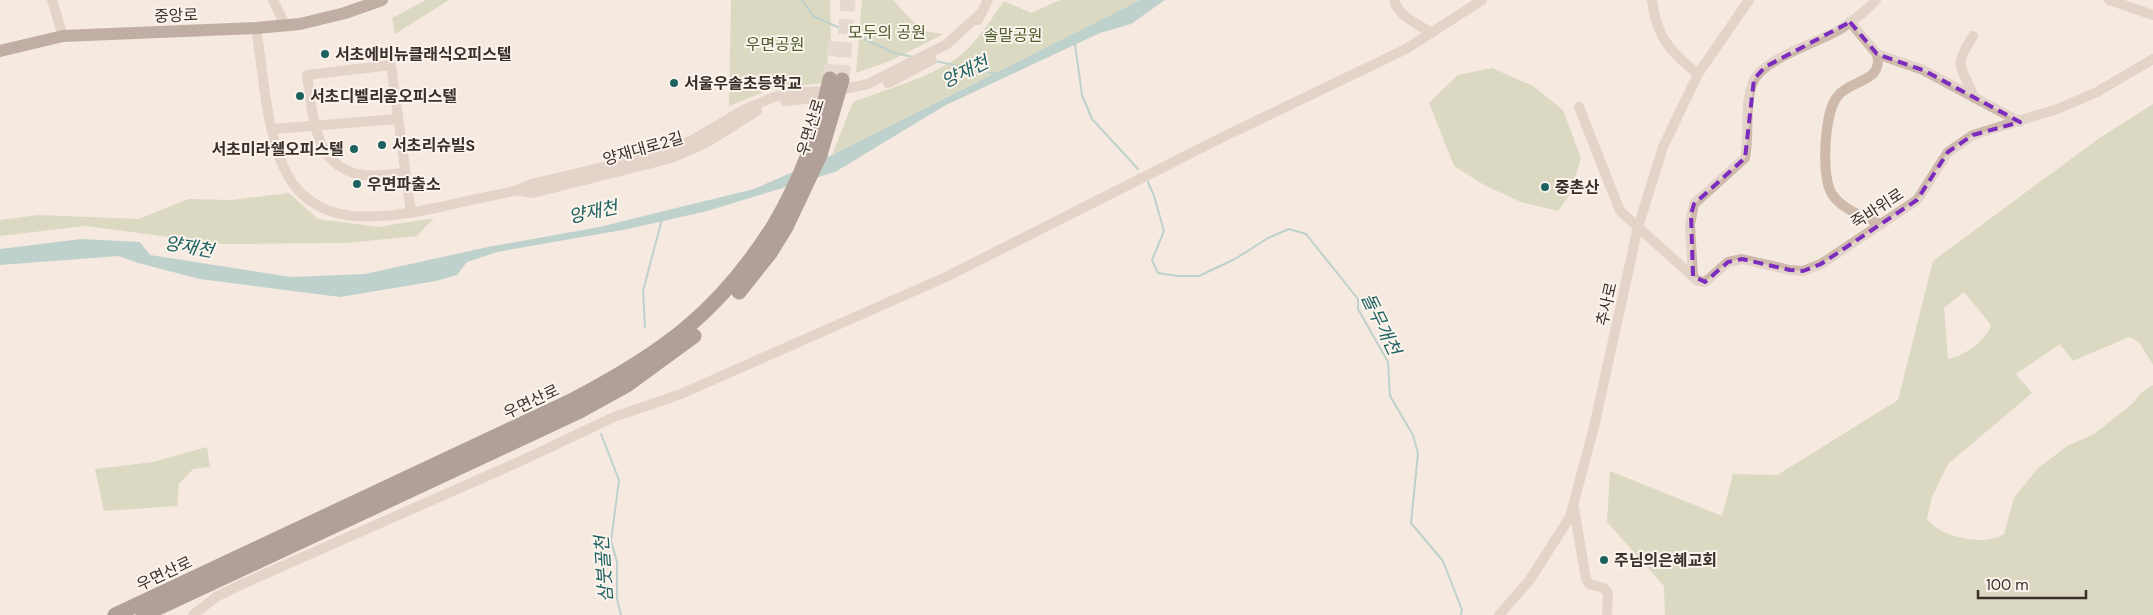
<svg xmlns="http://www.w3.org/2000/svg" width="2153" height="615" viewBox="0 0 2153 615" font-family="'DM Sans','Noto Sans KR',sans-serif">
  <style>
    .green { fill: #bac59e; fill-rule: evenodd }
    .water { fill: #7db4b3 }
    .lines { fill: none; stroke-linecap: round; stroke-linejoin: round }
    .stream { stroke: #7db4b3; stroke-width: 2 }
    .highway-tunnel { stroke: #d0c5bc; stroke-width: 15; stroke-dasharray: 15 8; stroke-linecap: butt }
    .minor { stroke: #ceb9aa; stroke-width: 10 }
    .major { stroke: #7e655a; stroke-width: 12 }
    .highway { stroke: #5d4841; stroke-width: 15 }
    .highway-bridge { stroke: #5d4841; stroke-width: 15 }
    .marked { fill: none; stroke: #7b2cbf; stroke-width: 4; stroke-dasharray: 10 6; stroke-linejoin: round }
    .poi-dot { fill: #1c6060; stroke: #fbf4ed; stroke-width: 2 }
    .labels { text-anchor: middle; stroke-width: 4; stroke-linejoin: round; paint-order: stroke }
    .street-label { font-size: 16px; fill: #3b2f2a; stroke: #fbf4ed }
    .park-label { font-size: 16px; fill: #4d5c2c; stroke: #fbf4ed }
    .poi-label { font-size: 16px; font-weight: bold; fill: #3b2f2a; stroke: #fbf4ed; text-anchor: start }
    .water-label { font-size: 18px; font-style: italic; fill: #1c6060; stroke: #fbf4ed }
  </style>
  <rect width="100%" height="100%" fill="#f5eae0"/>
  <!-- green -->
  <g class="green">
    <path d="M 426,0 L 449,0 L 395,34 L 392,18 Z"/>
    <path d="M 731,0 L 830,0 L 831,39 L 824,83 L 774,88 L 729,106 Z"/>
    <path d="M 862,0 L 893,0 L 922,31 L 944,34 L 892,60 L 856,73 Z"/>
    <path d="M 1060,0 L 1140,0 L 832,155 L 853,102 C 882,91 933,76 957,58 C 977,42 990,21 1004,1 L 1031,13 Z"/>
    <path d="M 1492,68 L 1533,86 L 1563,110 L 1581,158 L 1570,194 L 1558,211 L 1521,202 L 1484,185 L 1454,166 L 1429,103 L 1458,75 Z"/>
    <path d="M 2153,104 L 2153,365 L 2139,342 L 2129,337 L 2073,361 L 2060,344 L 2016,374 L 2032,393 L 1948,464 L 1932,497 L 1927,519 C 1939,537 1985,547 2004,534 L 2014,498 L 2037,469 L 2067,446 L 2094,434 L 2132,404 L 2141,393 L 2153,385 L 2153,615 L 1665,615 L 1664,586 L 1607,522 L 1610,471 L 1722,516 L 1733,474 L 1777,475 L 1898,400 L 1933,261 L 2098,139 ZM 1964,292 L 1991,325 C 1987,340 1963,357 1948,359 L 1944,308 Z"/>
    <path d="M 289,193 L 318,219 L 378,227 L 434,218 L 417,236 L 346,243 L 223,244 L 85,226 L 0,236 L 0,220 L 38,215 L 139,219 L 188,199 L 231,200 Z"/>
    <path d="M 207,447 L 210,467 L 193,469 L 179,484 L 177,506 L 104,511 L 95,469 L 153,462 Z"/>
  </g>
  <!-- water -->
  <path class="water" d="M 1140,0 L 1165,0 L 1131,24 L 1100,33 L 946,105 L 835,172 L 707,211 L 628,229 L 497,252 L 467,262 L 457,275 L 436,281 L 340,297 L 200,279 L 138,263 L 119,256 L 0,265 L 0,249 L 81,239 L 140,242 L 150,255 L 291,277 L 365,274 L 488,247 L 599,227 L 754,189 L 832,155 Z"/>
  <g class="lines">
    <!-- stream -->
    <g class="stream">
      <path d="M 802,0 L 813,16 L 895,53 L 913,57"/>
      <path d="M 1075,44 L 1082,95 L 1092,119 L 1138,169"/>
      <path d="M 935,61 L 996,74"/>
      <path d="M 1148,182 L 1154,196 L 1164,231 L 1152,260 L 1158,273 L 1178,276 L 1199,276 L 1235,259 L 1268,238 L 1289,229 L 1306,234 L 1358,299 L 1358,309 L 1388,362 L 1390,396 L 1413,435 L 1418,453 L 1411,523 L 1443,561 L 1462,610 L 1461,615"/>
      <path d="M 645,327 L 643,291 L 662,219"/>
      <path d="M 601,434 L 619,480 L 611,541 L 617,562 L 617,599 L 621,615"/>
    </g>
    <!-- highway-tunnel -->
    <g class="highway-tunnel">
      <path d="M 830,79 L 837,36"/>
      <path d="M 842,80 L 848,0"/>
    </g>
    <!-- minor -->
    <g class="minor">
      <path d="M 52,0 L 63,36"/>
      <path d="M 273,0 L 285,25"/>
      <path d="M 1394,0 C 1398,16 1418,24 1431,33"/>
      <path d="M 1652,0 C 1656,36 1670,52 1698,74"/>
      <path d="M 2109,0 L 2153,15"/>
      <path d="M 978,20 L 988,0"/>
      <path d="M 1850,22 L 1877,54 L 1923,70 L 2020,122"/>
      <path d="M 256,28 C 263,70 266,128 283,166 C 312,233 384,218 441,207 C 465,201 490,196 515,191 L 531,184 L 666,152 L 694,139 L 745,109 L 774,97 L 800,92 L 835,91 L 868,84 L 947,44 L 980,14"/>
      <path d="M 1973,36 C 1951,70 1963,65 1974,98"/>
      <path d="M 1877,54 C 1884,83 1850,79 1837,97 C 1824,113 1821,178 1832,194 C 1842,210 1865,217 1881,224"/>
      <path d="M 888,83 L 932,60"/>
      <path d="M 785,101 L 825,97"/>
      <path d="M 1579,107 L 1620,211 L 1698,281 L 1705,282 L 1728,262 L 1742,259 L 1790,270 L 1803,271 L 1821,264 L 1917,200 L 1948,152 L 1973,135 L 2060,108 L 2097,92 L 2153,59"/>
      <path d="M 272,129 L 398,119"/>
      <path d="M 405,173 C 391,174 377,176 363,175 C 313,168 313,113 307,75 L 391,65 L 411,213"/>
      <path d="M 519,191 L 533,193 L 672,158 L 706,143 L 757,111"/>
      <path d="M 1693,276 L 1690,225 L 1694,204 L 1745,158 C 1750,133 1744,105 1753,82 C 1762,59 1819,42 1841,29 C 1854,20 1865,12 1876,0"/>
      <path d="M 1574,508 L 1586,579 L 1589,584 L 1604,588 L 1608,593 L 1607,615"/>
      <path d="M 193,615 L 216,597 L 240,585 L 523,460 L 614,417 L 681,394 L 948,276 L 1225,136 L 1406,49 L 1482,0"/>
      <path d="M 1499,615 L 1529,581 L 1570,517 L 1594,427 L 1638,227 L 1663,147 L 1698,74 L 1749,0"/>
    </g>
    <!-- major -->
    <path class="major" d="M 0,51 L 63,36 L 256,28 L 300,24 L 345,13 L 382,0"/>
    <!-- highway -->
    <g class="highway">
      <path d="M 739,292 L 770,253 L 786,227"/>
      <path d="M 115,615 L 573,400 C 663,353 718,313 773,227"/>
      <path d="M 143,615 L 580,411 L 627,385 L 694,336"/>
    </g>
    <!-- highway-bridge -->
    <g class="highway-bridge">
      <path d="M 773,227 C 801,180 819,132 830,79"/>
      <path d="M 786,227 L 820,155 L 842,80"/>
    </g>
  </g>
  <!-- marked area -->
  <path d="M0 0H2153V615H0ZM 1850,22 L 1877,54 L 1923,70 L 2020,122 L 1973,135 L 1948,152 L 1917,200 L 1821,264 L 1803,271 L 1790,270 L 1742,259 L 1728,262 L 1705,282 L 1693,276 L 1691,214 L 1694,204 L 1745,158 L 1754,79 L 1765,67 Z" fill="#f5eae0" fill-opacity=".55" fill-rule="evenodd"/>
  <path class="marked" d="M 1850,22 L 1877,54 L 1923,70 L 2020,122 L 1973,135 L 1948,152 L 1917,200 L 1821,264 L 1803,271 L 1790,270 L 1742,259 L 1728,262 L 1705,282 L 1693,276 L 1691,214 L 1694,204 L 1745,158 L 1754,79 L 1765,67 Z"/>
  <!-- markers -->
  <g class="poi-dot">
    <circle cx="325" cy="54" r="5"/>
    <circle cx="674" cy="83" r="5"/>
    <circle cx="300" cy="96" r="5"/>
    <circle cx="382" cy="145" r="5"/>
    <circle cx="354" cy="149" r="5"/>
    <circle cx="357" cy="184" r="5"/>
    <circle cx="1545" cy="187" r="5"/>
    <circle cx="1604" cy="560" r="5"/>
  </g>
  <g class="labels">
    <!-- street labels -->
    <g class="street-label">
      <text transform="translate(176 15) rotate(-2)" y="6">중앙로</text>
      <text transform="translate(810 127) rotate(-73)" y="6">우면산로</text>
      <text transform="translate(643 148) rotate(-16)" y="6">양재대로2길</text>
      <text transform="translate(1877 208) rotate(-33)" y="6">죽바위로</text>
      <text transform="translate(1606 304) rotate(-77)" y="6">추사로</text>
      <text transform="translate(531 401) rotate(-25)" y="6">우면산로</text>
      <text transform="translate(164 573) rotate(-25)" y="6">우면산로</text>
    </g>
    <!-- park labels -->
    <g class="park-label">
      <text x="887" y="38">모두의 공원</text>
      <text x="1013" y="41">솔말공원</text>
      <text x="775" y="50">우면공원</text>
    </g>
    <!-- poi labels -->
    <g class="poi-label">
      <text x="335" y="60">서초에비뉴클래식오피스텔</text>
      <text x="684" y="89">서울우솔초등학교</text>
      <text x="310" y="102">서초디벨리움오피스텔</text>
      <text x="392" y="151">서초리슈빌S</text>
      <text x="344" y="155" text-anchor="end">서초미라쉘오피스텔</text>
      <text x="367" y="190">우면파출소</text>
      <text x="1555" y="193">중촌산</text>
      <text x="1614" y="566">주님의은혜교회</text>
    </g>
    <!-- water labels -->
    <g class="water-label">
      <text transform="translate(965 72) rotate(-26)" y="6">양재천</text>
      <text transform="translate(593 212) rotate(-12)" y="6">양재천</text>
      <text transform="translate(189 247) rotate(10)" y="6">양재천</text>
      <text transform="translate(1381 324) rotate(64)" y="6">돌무개천</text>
      <text transform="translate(604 569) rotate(-94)" y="6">삼붓골천</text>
    </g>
  </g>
  <!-- scale -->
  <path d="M1978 590v8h108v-8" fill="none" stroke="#3b2f2a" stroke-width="2.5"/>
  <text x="1986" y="590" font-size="15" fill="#3b2f2a" stroke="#fbf4ed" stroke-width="4" paint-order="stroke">100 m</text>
</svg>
